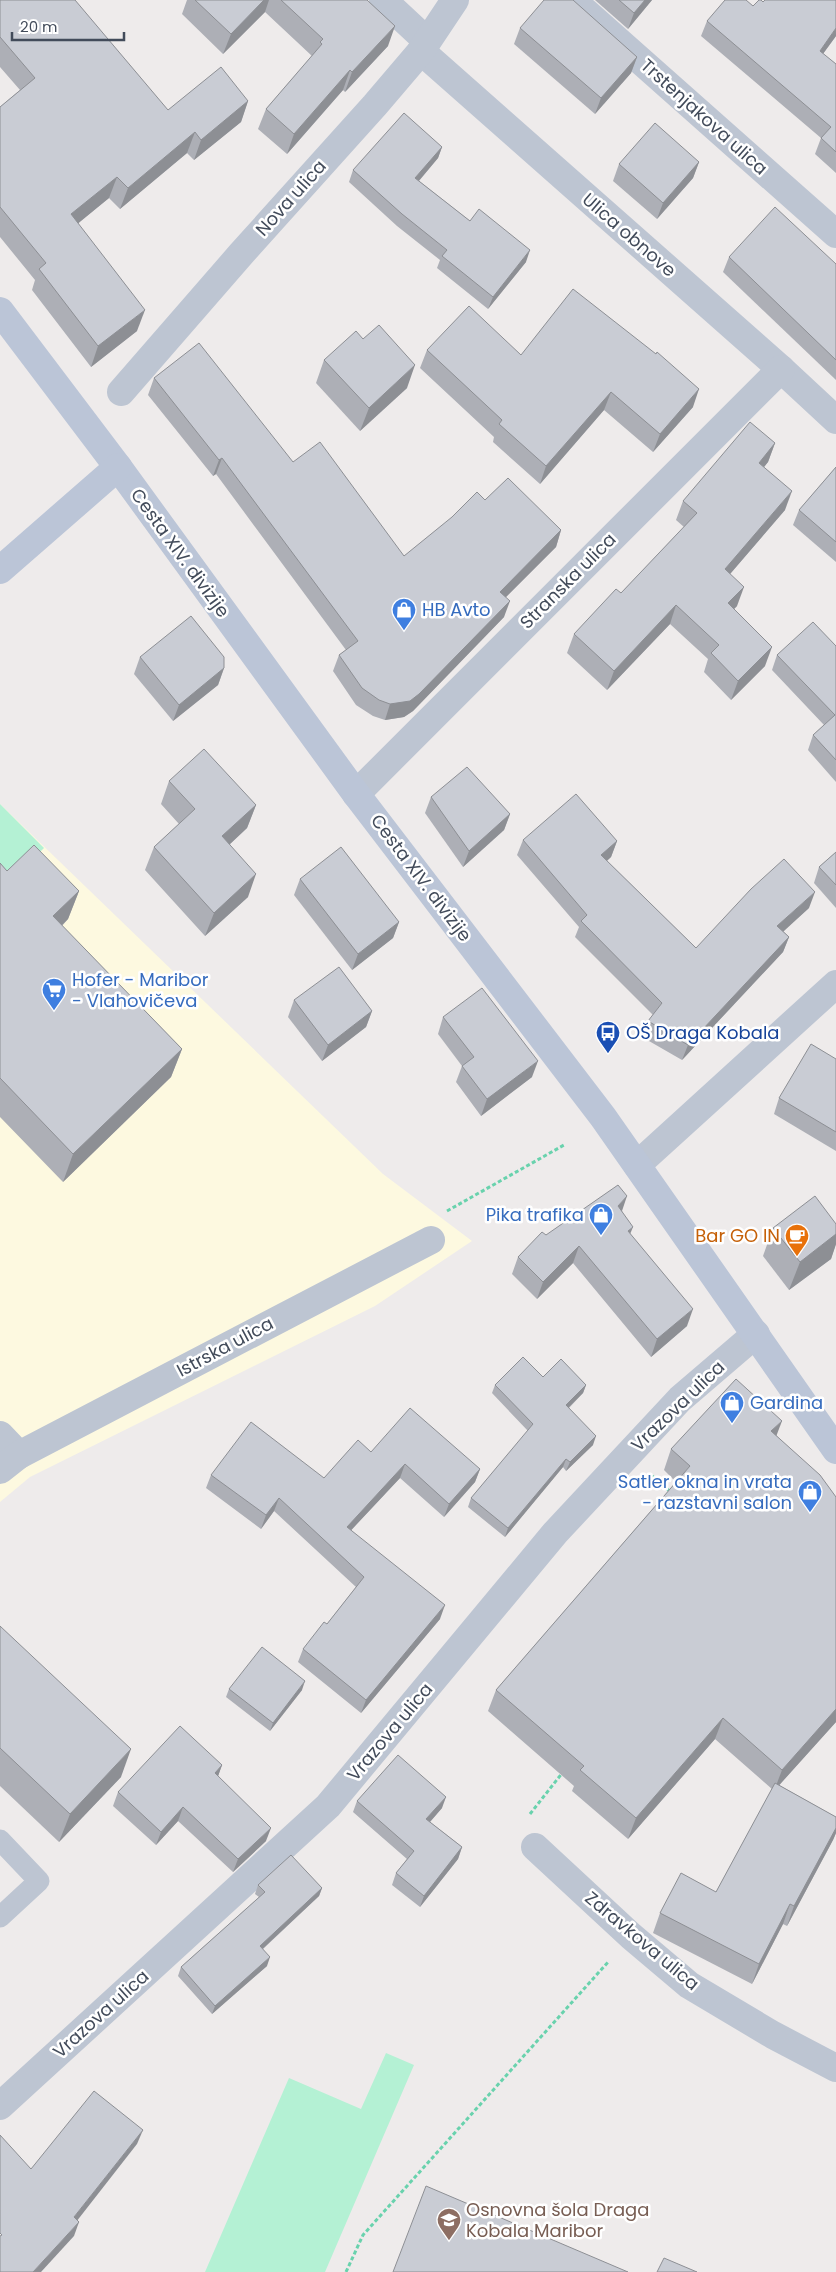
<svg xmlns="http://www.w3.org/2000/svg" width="836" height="2272" viewBox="0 0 836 2272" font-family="Poppins,sans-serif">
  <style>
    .commercial { fill: #fdf9e0 }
    .green { fill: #b4f1d4 }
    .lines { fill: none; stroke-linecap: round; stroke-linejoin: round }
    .path { stroke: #69d2ad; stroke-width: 3; stroke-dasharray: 4 2.5; stroke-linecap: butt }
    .lane { stroke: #bdc5d2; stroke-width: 21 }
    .street { stroke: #bdc5d2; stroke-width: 28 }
    .secondary { stroke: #bbc5d7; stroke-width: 28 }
    .wall { fill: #adafb6 }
    .shaded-wall { fill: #8d8f94 }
    .building { fill: #c9ccd4; stroke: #8d8f94 }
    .labels { text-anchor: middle; stroke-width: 5; stroke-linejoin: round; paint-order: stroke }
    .street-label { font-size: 18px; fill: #424b5a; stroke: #fff }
    .shop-label { font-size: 18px; fill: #366cbe; stroke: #fff; text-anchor: start }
    .transit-label { font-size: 18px; fill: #164399; stroke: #fff; text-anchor: start }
    .food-label { font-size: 18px; fill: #c56008; stroke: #fff; text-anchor: end }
    .education-label { font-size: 18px; fill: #785e54; stroke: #fff; text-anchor: start }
  </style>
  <rect width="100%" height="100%" fill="#eeebeb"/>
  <!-- commercial -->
  <path class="commercial" d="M 0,804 L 383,1174 L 472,1241 L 375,1306 L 30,1477 L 0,1502 Z"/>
  <!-- green -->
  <g class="green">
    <path d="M 0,804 L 44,848 L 0,891 Z"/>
    <path d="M 386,2053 L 414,2065 L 325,2272 L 205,2272 L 289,2078 L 361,2109 Z"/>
  </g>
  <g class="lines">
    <!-- path -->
    <g class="path">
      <path d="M 447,1211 L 564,1145"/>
      <path d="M 652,1476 L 672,1493"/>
      <path d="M 530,1814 L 563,1772"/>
      <path d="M 346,2272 L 363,2235 L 609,1961"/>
    </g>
    <!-- lane -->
    <path class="lane" d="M 0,1840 L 39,1881 L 0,1917"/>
    <!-- street -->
    <g class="street">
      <path d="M 383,0 L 427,41"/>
      <path d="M 572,0 L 836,234"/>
      <path d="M 421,51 L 781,369 L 836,420"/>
      <path d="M 121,392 L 241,254 L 375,105 L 421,51 L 455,0"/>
      <path d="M 356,794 L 781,369"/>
      <path d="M 637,1165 L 836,984"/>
      <path d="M 0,1435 L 19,1455"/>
      <path d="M 0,1470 L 19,1455 L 431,1240"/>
      <path d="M 535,1847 L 631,1936 L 689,1985 L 773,2035 L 836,2068"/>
      <path d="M 0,2106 L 328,1806 L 555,1533 L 680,1399 L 756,1334"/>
    </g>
    <!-- secondary -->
    <g class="secondary">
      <path d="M 0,311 L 118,467 L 356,794 L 603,1117 L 836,1450"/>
      <path d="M 0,570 L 118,467"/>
    </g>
  </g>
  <!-- wall -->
  <g class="wall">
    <path d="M 0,0 L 168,110 L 248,101 L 241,122 L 194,160 L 187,153 L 120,209 L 109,198 L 78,223 L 137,331 L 91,367 L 32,290 L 35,280 L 0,237 L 0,107 L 20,90 L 0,67 Z"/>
    <path d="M 187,0 L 367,0 L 388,46 L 345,92 L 343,90 L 287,154 L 258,129 L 266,109 L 312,56 L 265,12 L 223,54 L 182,14 Z"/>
    <path d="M 595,0 L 652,0 L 628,29 Z"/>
    <path d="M 763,2 L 836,36 L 823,54 L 836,64 L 836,173 L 815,154 L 821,138 L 701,36 L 707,21 L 753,6 Z"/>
    <path d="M 520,28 L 637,57 L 631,73 L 595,114 L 514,44 Z"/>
    <path d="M 442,147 L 438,158 L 419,181 L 470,221 L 526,262 L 488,309 L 437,268 L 440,260 L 397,226 L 349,182 L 353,170 Z"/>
    <path d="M 699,162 L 693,178 L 657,219 L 613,181 L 619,164 Z"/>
    <path d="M 729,257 L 836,264 L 836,380 L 723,272 Z"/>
    <path d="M 427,350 L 521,355 L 693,407 L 653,452 L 604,410 L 540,484 L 493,442 L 494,437 L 420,368 Z"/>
    <path d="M 324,360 L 407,388 L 360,431 L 316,383 Z"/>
    <path d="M 154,378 L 293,462 L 404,556 L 485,500 L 561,530 L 556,547 L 506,597 L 504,617 L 413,711 L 404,717 L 385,720 L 373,716 L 356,705 L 333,671 L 339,655 L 346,650 L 216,474 L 213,476 L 148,395 Z"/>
    <path d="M 775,443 L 768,462 L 764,467 L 785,510 L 730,574 L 737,606 L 734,609 L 765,666 L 731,700 L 704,672 L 708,659 L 670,624 L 607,690 L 567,653 L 574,634 L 621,593 L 684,527 L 676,520 L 683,501 Z"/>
    <path d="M 836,467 L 836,562 L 793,525 L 799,510 Z"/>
    <path d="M 836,646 L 836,782 L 808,750 L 813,735 L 824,725 L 772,670 L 777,655 Z"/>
    <path d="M 140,657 L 224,668 L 218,685 L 173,721 L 134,674 Z"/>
    <path d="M 169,781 L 256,805 L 247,828 L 230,844 L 248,897 L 205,936 L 145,870 L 154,847 L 179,824 L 161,804 Z"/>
    <path d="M 431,797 L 510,814 L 504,830 L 463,867 L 425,813 Z"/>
    <path d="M 523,840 L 617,841 L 611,857 L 607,861 L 696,948 L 809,908 L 783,931 L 789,937 L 783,952 L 682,1060 L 642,1037 L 648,1021 L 653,1015 L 575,937 L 579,927 L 517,855 Z"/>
    <path d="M 836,852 L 836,908 L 814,883 L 819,867 Z"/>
    <path d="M 0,863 L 7,871 L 79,891 L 68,919 L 62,926 L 182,1049 L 171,1077 L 63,1182 L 0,1117 Z"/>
    <path d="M 300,879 L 399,922 L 393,938 L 352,970 L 294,895 Z"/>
    <path d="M 294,1000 L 372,1011 L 366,1027 L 322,1061 L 288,1017 Z"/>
    <path d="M 443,1017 L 532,1077 L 481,1116 L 456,1082 L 462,1066 L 438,1034 Z"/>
    <path d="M 836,1059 L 836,1151 L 774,1114 L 779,1098 Z"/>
    <path d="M 622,1211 L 630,1234 L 687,1326 L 651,1357 L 573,1263 L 537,1299 L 512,1274 L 518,1257 L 546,1235 Z"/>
    <path d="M 836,1224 L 836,1244 L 831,1259 L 789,1290 L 763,1256 L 773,1228 Z"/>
    <path d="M 543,1377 L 586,1385 L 583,1393 L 569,1408 L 593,1445 L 566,1471 L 563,1467 L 505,1537 L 468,1507 L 471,1498 L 528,1431 L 492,1393 L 495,1385 Z"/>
    <path d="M 776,1435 L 836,1497 L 836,1722 L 779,1785 L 836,1817 L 836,1833 L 833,1840 L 787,1926 L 783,1924 L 752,1984 L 653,1933 L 660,1913 L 716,1892 L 772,1789 L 715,1739 L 628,1839 L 572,1791 L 574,1786 L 488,1711 L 496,1690 L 676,1482 L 664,1470 L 671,1449 Z"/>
    <path d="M 371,1452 L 480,1469 L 475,1482 L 444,1517 L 400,1478 L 351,1530 L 440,1619 L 361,1713 L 298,1662 L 303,1649 L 327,1624 L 356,1587 L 274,1511 L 261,1529 L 206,1488 L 211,1475 L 324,1478 Z"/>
    <path d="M 0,1626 L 121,1777 L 59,1842 L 0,1786 Z"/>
    <path d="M 229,1689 L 302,1690 L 270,1731 L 226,1697 Z"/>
    <path d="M 222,1765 L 218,1776 L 266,1841 L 233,1872 L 178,1821 L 156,1845 L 113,1806 L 118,1792 Z"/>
    <path d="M 357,1801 L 442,1808 L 430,1822 L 462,1847 L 458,1859 L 420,1907 L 392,1885 L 396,1873 L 407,1859 L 353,1812 Z"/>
    <path d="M 258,1885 L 322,1888 L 319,1896 L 263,1949 L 267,1966 L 212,2014 L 178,1976 L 181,1967 L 259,1897 L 255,1894 Z"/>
  </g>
  <!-- shaded-wall -->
  <g class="shaded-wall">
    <path d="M 264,0 L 269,0 L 265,12 L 223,54 L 231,34 Z"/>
    <path d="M 645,0 L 652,0 L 628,29 L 634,13 Z"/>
    <path d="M 395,26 L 388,46 L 345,92 L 352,72 Z"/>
    <path d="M 836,28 L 836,36 L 814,66 L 820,51 Z"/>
    <path d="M 637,57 L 631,73 L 595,114 L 601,98 Z"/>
    <path d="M 350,70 L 343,90 L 287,154 L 294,134 Z"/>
    <path d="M 248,101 L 241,122 L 194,160 L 201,140 Z"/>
    <path d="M 195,132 L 187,153 L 120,209 L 128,188 Z"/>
    <path d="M 442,147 L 438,158 L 411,190 L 415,178 Z"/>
    <path d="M 699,162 L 693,178 L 657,219 L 663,203 Z"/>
    <path d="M 117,177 L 109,198 L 64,235 L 71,214 Z"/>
    <path d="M 530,250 L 526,262 L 488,309 L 493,297 Z"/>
    <path d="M 145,310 L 137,331 L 91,367 L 98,346 Z"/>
    <path d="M 415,365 L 407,388 L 360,431 L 369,408 Z"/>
    <path d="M 699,389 L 693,407 L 653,452 L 660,434 Z"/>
    <path d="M 611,392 L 604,410 L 540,484 L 546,466 Z"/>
    <path d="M 775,443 L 768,462 L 752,482 L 759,463 Z"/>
    <path d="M 222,458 L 216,474 L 213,476 L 219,460 Z"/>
    <path d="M 792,491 L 785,510 L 718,588 L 725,569 Z"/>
    <path d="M 561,530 L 556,547 L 494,609 L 500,592 Z"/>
    <path d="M 744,587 L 737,606 L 721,622 L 728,603 Z"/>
    <path d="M 510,601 L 504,617 L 413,711 L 404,717 L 385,720 L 390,704 Z"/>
    <path d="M 676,605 L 670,624 L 607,690 L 614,671 Z"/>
    <path d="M 772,647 L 765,666 L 731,700 L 738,681 Z"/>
    <path d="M 224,668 L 218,685 L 173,721 L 179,705 Z"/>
    <path d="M 256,805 L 247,828 L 214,859 L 222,836 Z"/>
    <path d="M 510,814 L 504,830 L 463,867 L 469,851 Z"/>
    <path d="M 617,841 L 611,857 L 595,871 L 601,855 Z"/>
    <path d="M 256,874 L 248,897 L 205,936 L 214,913 Z"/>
    <path d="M 79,891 L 68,919 L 43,944 L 53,916 Z"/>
    <path d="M 815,892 L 809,908 L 772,942 L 777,926 Z"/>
    <path d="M 399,922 L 393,938 L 352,970 L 358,954 Z"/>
    <path d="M 789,937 L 783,952 L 682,1060 L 688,1045 Z"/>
    <path d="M 372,1011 L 366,1027 L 322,1061 L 328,1045 Z"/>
    <path d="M 182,1049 L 171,1077 L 63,1182 L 73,1154 Z"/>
    <path d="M 538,1061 L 532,1077 L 481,1116 L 487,1099 Z"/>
    <path d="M 627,1196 L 621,1214 L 618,1206 Z"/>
    <path d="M 633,1227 L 626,1244 L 628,1231 Z"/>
    <path d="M 836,1234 L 836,1244 L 831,1259 L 789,1290 L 800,1262 Z"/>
    <path d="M 579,1246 L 573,1263 L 537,1299 L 543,1282 Z"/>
    <path d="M 693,1309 L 687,1326 L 651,1357 L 657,1339 Z"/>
    <path d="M 586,1385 L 583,1393 L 563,1413 L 566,1405 Z"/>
    <path d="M 782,1421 L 774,1442 L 771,1431 Z"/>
    <path d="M 596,1436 L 593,1445 L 566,1471 L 570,1462 Z"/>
    <path d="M 566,1459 L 563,1467 L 505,1537 L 508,1528 Z"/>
    <path d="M 405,1464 L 400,1478 L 342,1540 L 347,1527 Z"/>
    <path d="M 480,1469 L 475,1482 L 444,1517 L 449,1504 Z"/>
    <path d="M 279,1498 L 274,1511 L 261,1529 L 266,1515 Z"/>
    <path d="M 445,1605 L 440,1619 L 361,1713 L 366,1700 Z"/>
    <path d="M 305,1681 L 302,1690 L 270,1731 L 273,1723 Z"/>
    <path d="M 836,1709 L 836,1722 L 774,1791 L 782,1770 Z"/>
    <path d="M 723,1718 L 715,1739 L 628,1839 L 636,1818 Z"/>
    <path d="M 131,1749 L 121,1777 L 59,1842 L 70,1814 Z"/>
    <path d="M 222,1765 L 217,1779 L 215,1773 Z"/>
    <path d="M 446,1797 L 442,1808 L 422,1831 L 426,1819 Z"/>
    <path d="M 183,1807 L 178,1821 L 156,1845 L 161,1832 Z"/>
    <path d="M 271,1828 L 266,1841 L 233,1872 L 238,1859 Z"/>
    <path d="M 836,1828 L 836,1833 L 833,1840 L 787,1926 L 794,1906 Z"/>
    <path d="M 462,1847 L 458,1859 L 420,1907 L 424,1896 Z"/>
    <path d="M 322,1888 L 319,1896 L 257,1954 L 260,1946 Z"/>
    <path d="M 790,1904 L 783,1924 L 752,1984 L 759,1964 Z"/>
    <path d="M 270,1957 L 267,1966 L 212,2014 L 215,2006 Z"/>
    <path d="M 143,2130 L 137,2144 L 69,2231 L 74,2217 Z"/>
    <path d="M 79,2222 L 74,2236 L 41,2272 L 33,2272 Z"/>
  </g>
  <!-- building -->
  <g class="building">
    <path d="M 0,0 L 75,0 L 168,110 L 221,67 L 248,101 L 201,140 L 195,132 L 128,188 L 117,177 L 71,214 L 145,310 L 98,346 L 39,269 L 46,263 L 0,207 L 0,107 L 35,78 L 0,37 Z"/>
    <path d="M 195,0 L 264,0 L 231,34 Z"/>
    <path d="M 281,0 L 367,0 L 395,26 L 352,72 L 350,70 L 294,134 L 266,109 L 322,44 L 320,42 L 323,39 Z"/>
    <path d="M 544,0 L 573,0 L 637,57 L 601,98 L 520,28 Z"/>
    <path d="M 619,0 L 645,0 L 634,13 Z"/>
    <path d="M 725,0 L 746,0 L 753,6 L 759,0 L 761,0 L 763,2 L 765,0 L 836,0 L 836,28 L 820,51 L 836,64 L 836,152 L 821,138 L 831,127 L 707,21 Z"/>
    <path d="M 404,113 L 442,147 L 415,178 L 470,221 L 479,209 L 530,250 L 493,297 L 442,256 L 447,250 L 402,214 L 353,170 Z"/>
    <path d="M 655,123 L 699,162 L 663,203 L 619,164 Z"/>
    <path d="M 775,207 L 836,264 L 836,360 L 729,257 Z"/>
    <path d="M 573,289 L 656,354 L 657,352 L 699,389 L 660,434 L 611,392 L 546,466 L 499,424 L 502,420 L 427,350 L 469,306 L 521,355 Z"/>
    <path d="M 379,325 L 415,365 L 369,408 L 324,360 L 356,331 L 363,339 Z"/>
    <path d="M 199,343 L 293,462 L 320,442 L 404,556 L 452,517 L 477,492 L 485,500 L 508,478 L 561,530 L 500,592 L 510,601 L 419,694 L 410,701 L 390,704 L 379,700 L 362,688 L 339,655 L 358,641 L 222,458 L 219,460 L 154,378 Z"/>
    <path d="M 750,422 L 775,443 L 759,463 L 792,491 L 725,569 L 744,587 L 728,603 L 772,647 L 738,681 L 711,653 L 719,645 L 676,605 L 614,671 L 574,634 L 616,589 L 621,593 L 697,513 L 683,501 Z"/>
    <path d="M 836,467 L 836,542 L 799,510 Z"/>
    <path d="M 191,616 L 224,657 L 224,668 L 179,705 L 140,657 Z"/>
    <path d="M 813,622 L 836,646 L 836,760 L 813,735 L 835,715 L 777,655 Z"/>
    <path d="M 204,749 L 256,805 L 222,836 L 256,874 L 214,913 L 154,847 L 195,809 L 169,781 Z"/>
    <path d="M 467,767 L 510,814 L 469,851 L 431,797 Z"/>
    <path d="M 576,794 L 617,841 L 601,855 L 696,948 L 751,889 L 784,859 L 815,892 L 777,926 L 789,937 L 688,1045 L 648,1021 L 662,1003 L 581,921 L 587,915 L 523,840 Z"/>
    <path d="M 34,845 L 79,891 L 53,916 L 182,1049 L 73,1154 L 0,1078 L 0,863 L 7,871 Z"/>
    <path d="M 341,847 L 399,922 L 358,954 L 300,879 Z"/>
    <path d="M 836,852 L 836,885 L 819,867 Z"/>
    <path d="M 339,967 L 372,1011 L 328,1045 L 294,1000 Z"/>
    <path d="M 482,988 L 538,1061 L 487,1099 L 462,1066 L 474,1057 L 443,1017 Z"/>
    <path d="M 811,1044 L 836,1059 L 836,1132 L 779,1098 Z"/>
    <path d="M 618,1185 L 627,1196 L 618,1206 L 633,1227 L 628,1231 L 693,1309 L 657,1339 L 579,1246 L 543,1282 L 518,1257 L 542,1232 L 546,1235 Z"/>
    <path d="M 815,1196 L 836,1224 L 836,1234 L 800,1262 L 773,1228 Z"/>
    <path d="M 523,1357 L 543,1377 L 561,1359 L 586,1385 L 566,1405 L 596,1436 L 570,1462 L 566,1459 L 508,1528 L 471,1498 L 533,1424 L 495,1385 Z"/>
    <path d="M 736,1379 L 782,1421 L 771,1431 L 820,1475 L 836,1497 L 836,1709 L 782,1770 L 723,1718 L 636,1818 L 580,1770 L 584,1766 L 496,1690 L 690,1466 L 671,1449 Z"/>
    <path d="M 410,1408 L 480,1469 L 449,1504 L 405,1464 L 347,1527 L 445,1605 L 366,1700 L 303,1649 L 324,1622 L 327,1624 L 364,1577 L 279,1498 L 266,1515 L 211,1475 L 251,1422 L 324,1478 L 358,1440 L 371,1452 Z"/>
    <path d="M 0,1626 L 131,1749 L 70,1814 L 0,1748 Z"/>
    <path d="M 262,1647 L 305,1681 L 273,1723 L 229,1689 Z"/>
    <path d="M 180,1726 L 222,1765 L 215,1773 L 271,1828 L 238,1859 L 183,1807 L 161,1832 L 118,1792 Z"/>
    <path d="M 398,1755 L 446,1797 L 426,1819 L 462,1847 L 424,1896 L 396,1873 L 414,1851 L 357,1801 Z"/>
    <path d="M 775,1783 L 836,1817 L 836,1828 L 794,1906 L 790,1904 L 759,1964 L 660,1913 L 681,1873 L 716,1892 Z"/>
    <path d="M 291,1855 L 322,1888 L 260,1946 L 270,1957 L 215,2006 L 181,1967 L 265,1892 L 258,1885 Z"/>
    <path d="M 94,2091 L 143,2130 L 74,2217 L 79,2222 L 33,2272 L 0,2272 L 0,2236 L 2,2235 L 0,2233 L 0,2135 L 31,2169 Z"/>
    <path d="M 426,2186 L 628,2272 L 393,2272 Z"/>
    <path d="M 664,2258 L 697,2272 L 657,2272 Z"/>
  </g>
  <!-- icons -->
  <defs>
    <symbol id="shop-pin" viewBox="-11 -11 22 30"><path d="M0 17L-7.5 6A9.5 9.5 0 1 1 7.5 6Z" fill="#3f7fe0" stroke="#fff"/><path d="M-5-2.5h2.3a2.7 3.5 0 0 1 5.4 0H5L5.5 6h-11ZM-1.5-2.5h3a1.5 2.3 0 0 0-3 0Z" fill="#fff"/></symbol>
    <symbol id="supermarket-pin" viewBox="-11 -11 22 30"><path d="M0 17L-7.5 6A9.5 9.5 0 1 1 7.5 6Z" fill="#3f7fe0" stroke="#fff"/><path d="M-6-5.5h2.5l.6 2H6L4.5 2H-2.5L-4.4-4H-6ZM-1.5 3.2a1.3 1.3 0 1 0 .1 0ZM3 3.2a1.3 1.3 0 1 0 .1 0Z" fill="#fff"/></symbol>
    <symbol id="bus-pin" viewBox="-11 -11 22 30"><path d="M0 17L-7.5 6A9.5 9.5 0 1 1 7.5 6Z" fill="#1a4fb4" stroke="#fff"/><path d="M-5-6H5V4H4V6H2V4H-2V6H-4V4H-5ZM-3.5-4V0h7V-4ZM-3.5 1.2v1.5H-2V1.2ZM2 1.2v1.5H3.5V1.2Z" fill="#fff"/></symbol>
    <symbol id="cafe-pin" viewBox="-11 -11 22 30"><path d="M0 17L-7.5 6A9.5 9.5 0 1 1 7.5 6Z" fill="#e8710a" stroke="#fff"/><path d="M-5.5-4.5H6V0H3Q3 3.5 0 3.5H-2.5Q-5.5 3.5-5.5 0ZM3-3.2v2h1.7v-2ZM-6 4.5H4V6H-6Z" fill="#fff"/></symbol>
    <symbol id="school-pin" viewBox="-11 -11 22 30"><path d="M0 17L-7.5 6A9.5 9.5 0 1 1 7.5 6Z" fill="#8d6e63" stroke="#fff"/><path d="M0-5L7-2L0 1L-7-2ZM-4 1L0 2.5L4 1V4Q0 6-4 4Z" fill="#fff"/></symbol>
  </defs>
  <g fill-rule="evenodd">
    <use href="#shop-pin" x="390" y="596" width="28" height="38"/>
    <use href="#supermarket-pin" x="40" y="976" width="28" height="38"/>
    <use href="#bus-pin" x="594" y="1019" width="28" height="38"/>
    <use href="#shop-pin" x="587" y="1201" width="28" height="38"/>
    <use href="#cafe-pin" x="783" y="1222" width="28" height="38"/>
    <use href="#shop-pin" x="718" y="1389" width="28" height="38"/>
    <use href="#shop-pin" x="796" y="1478" width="28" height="38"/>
    <use href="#school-pin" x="435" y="2206" width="28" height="38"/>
  </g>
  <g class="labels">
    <!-- street labels -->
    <g class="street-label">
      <text transform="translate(704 117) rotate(42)" y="6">Trstenjakova ulica</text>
      <text transform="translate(291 198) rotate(-48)" y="6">Nova ulica</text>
      <text transform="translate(629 235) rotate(41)" y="6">Ulica obnove</text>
      <text transform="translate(180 553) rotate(54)" y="6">Cesta XIV. divizije</text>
      <text transform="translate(568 581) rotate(-45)" y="6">Stranska ulica</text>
      <text transform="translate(421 878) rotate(53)" y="6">Cesta XIV. divizije</text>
      <text transform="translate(225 1347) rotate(-28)" y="6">Istrska ulica</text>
      <text transform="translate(678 1406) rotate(-44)" y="6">Vrazova ulica</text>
      <text transform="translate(390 1732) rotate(-50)" y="6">Vrazova ulica</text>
      <text transform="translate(642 1941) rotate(40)" y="6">Zdravkova ulica</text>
      <text transform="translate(101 2014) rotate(-42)" y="6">Vrazova ulica</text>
    </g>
    <!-- shop labels -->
    <g class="shop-label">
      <text x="422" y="616">HB Avto</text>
      <text x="72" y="986">Hofer - Maribor<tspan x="72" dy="21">- Vlahovičeva</tspan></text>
      <text x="584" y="1221" text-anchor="end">Pika trafika</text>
      <text x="750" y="1409">Gardina</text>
      <text x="792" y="1488" text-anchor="end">Satler okna in vrata<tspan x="792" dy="21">- razstavni salon</tspan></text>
    </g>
    <!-- transit labels -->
    <g class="transit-label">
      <text x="626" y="1039">OŠ Draga Kobala</text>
    </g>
    <!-- food labels -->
    <g class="food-label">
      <text x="780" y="1242">Bar GO IN</text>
    </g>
    <!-- education labels -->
    <g class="education-label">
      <text x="466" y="2216">Osnovna šola Draga<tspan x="466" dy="21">Kobala Maribor</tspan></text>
    </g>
  </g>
  <!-- scale -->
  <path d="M12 32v8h112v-8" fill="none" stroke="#424b5a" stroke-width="2.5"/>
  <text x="20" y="32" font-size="15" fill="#424b5a" stroke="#ffffff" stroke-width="4" paint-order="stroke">20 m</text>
</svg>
